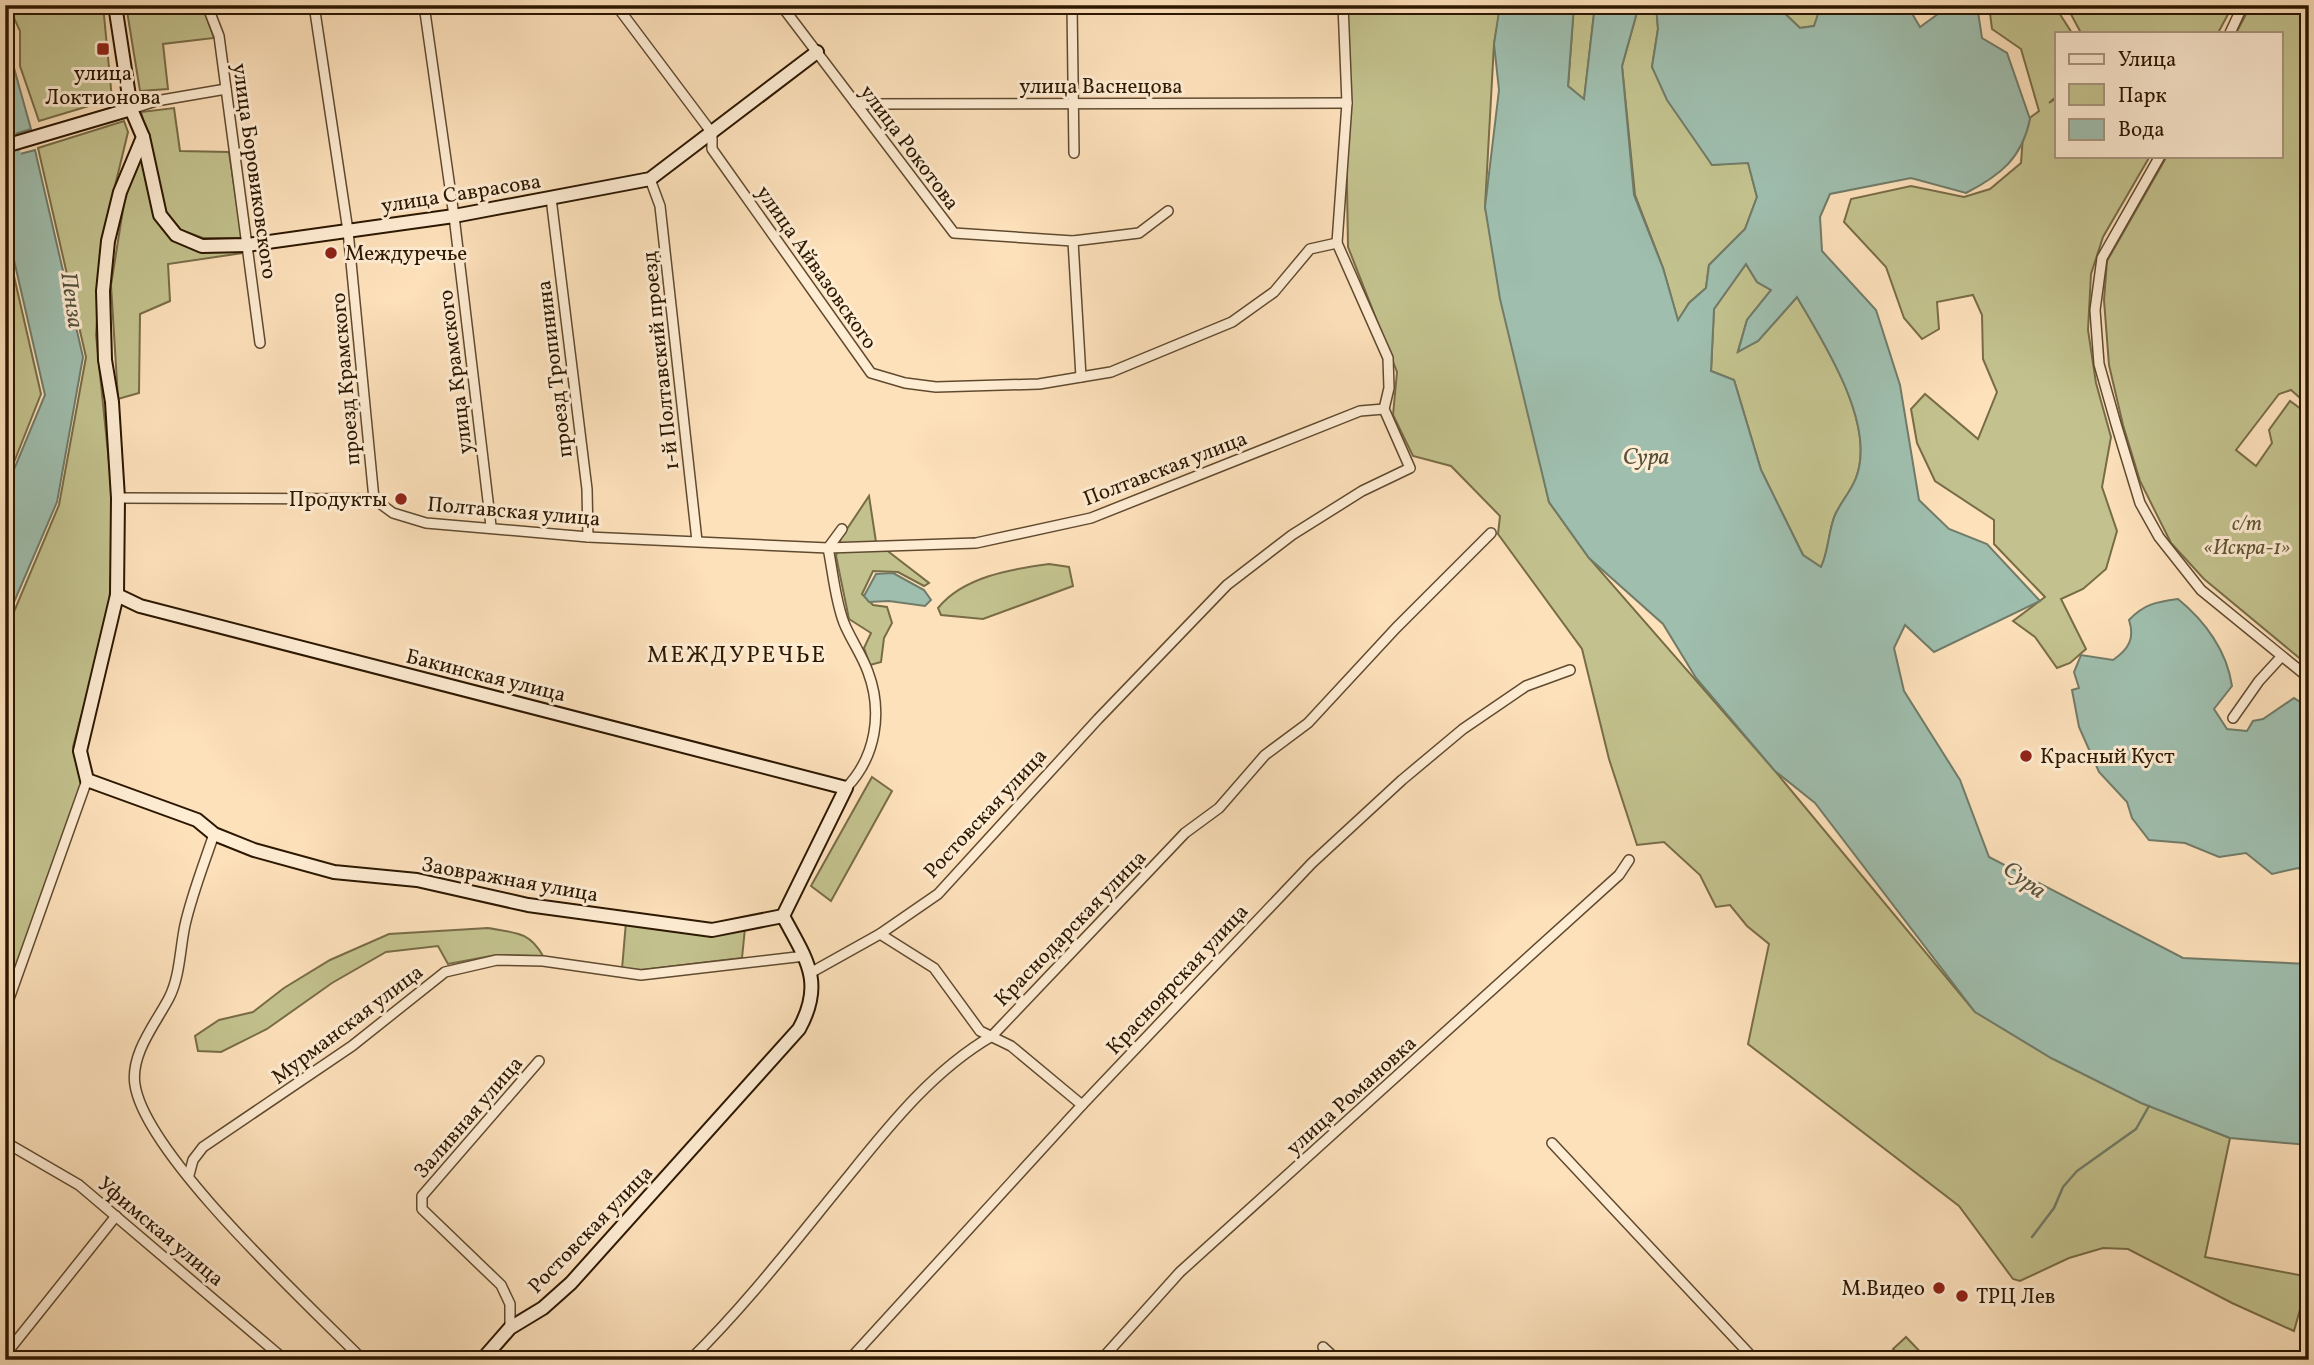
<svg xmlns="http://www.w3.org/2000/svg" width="2314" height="1365" viewBox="0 0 2314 1365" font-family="Vollkorn,serif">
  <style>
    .green { fill: #c3c28e; stroke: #786c47; stroke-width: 2 }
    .water { fill: #9fbeae; stroke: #717b68; stroke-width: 2; fill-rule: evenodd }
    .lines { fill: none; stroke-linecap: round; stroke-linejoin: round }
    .stream { stroke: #717b68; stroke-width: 2.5 }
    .river { stroke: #9fbeae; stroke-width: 18 }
    .street-casing { stroke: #604a2f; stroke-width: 12 }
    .secondary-casing { stroke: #2c1700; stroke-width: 16 }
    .street { stroke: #feecd3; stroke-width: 9 }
    .secondary { stroke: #feecd3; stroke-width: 12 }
    .poi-dot { fill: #8f2418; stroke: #feecd3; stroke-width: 2.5 }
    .labels { text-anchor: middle; stroke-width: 6; stroke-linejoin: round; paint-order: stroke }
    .poi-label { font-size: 21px; fill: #2c1700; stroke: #feecd3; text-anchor: start }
    .street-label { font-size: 21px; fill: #2c1700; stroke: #feecd3 }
    .park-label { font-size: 21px; font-style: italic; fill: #615332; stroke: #feecd3 }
    .water-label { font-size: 23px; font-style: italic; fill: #54513d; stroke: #feecd3 }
    .neighbourhood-label { font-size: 23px; letter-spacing: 2px; fill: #2c1700; stroke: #feecd3 }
  </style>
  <rect width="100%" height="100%" fill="#fde1bb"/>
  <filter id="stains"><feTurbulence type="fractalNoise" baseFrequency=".00286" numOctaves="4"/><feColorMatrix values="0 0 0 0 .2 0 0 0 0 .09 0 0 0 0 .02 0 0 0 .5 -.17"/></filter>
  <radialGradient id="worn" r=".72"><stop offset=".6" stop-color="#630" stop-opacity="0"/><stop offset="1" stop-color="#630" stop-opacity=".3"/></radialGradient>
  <!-- green -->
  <g class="green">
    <path d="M 8,5 L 103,5 L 112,99 L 39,121 L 20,66 L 20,31 Z"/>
    <path d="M 126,5 L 202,5 L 214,38 L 163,44 L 168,89 L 140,91 Z"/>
    <path d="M 1344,5 L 1501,5 L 1494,44 L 1485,207 L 1549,502 L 1589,558 L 1775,771 L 1975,1012 L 2170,1114 L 2230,1138 L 2205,1257 L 2309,1277 L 2294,1331 L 2232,1303 L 2128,1249 L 2103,1248 L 2069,1258 L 2020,1281 L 2013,1279 L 1959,1206 L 1748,1044 L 1769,944 L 1747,926 L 1730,905 L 1716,907 L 1700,875 L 1664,842 L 1637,845 L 1609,759 L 1582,649 L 1498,534 L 1500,516 L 1451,466 L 1413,456 L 1393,415 L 1397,372 L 1348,247 Z"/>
    <path d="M 1574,5 L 1595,5 L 1584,100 L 1568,86 Z"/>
    <path d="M 1639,5 L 1656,5 L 1658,29 L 1652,67 L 1712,165 L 1748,162 L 1757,197 L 1745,229 L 1709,265 L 1706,288 L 1689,303 L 1678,321 L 1663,268 L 1635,195 L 1622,66 Z"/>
    <path d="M 1780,5 L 1821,5 L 1822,7 L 1814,26 L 1800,28 L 1779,8 Z"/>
    <path d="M 1989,5 L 2054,5 L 2072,33 L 2057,33 L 2057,96 L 2049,103 L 2057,98 L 2057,156 L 2150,156 L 2103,237 L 2091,274 L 2088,330 L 2096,383 L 2111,437 L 2102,487 L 2117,531 L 2106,569 L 2083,589 L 2061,599 L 2086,649 L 2070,663 L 2057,668 L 2035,637 L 2013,621 L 2045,597 L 1994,544 L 1994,520 L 1935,481 L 1917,443 L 1911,409 L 1925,394 L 1978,439 L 1997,392 L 1983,359 L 1982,315 L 1973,295 L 1937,302 L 1939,329 L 1922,339 L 1904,318 L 1886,267 L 1844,222 L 1851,199 L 1911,186 L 1964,197 L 1990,189 L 2021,163 L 2024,122 L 2039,111 L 2021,49 L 1992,29 Z"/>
    <path d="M 2066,5 L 2233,5 L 2218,33 L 2081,33 Z"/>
    <path d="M 2251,5 L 2309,5 L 2309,406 L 2291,390 L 2279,394 L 2236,450 L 2256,466 L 2272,443 L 2269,430 L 2290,401 L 2309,415 L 2309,666 L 2204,579 L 2171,543 L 2140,481 L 2123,425 L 2109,365 L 2104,300 L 2107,261 L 2167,156 L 2281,156 L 2281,33 L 2236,33 Z"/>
    <path d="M 174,108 L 180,151 L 229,152 L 242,238 L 203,238 L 181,230 L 165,210 L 141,112 Z"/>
    <path d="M 124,121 L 128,132 L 102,240 L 96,335 L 114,512 L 109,611 L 73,747 L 82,781 L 5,1003 L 5,633 L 59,505 L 86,357 L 38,148 Z"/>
    <path d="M 142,154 C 157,236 155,246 243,253 L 168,264 L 170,301 L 140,314 L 139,393 L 118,399 L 111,285 L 125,197 Z"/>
    <path d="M 5,237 L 41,394 L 5,485 Z"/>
    <path d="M 1746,264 L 1757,282 L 1771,290 L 1747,320 L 1738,351 L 1758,341 L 1797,297 C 1823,342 1877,423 1856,478 C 1851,491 1841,502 1835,515 C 1828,532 1829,551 1821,567 L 1803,555 L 1761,470 L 1734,380 L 1711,371 L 1714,309 Z"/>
    <path d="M 869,496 L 876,542 L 929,583 L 924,586 L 898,572 L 873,571 L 862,594 L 873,605 L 887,607 L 892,623 L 884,638 L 881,662 L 870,665 L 864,648 L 871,633 L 849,619 L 836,556 L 841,538 Z"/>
    <path d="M 1049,564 L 1069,567 L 1073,586 L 983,619 L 941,615 L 938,608 C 963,577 1011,569 1049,564 Z"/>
    <path d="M 872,777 L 892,791 L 831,901 L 811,886 Z"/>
    <path d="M 626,922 L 745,928 L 742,958 L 641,970 L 622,969 Z"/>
    <path d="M 488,928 C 515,933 529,931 543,956 L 496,955 L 448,964 L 438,946 L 386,952 L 332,983 L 267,1029 L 221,1052 L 198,1051 L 195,1036 L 219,1020 L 253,1012 L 284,988 L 330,960 L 389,934 Z"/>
    <path d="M 1906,1337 L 1928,1360 L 1904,1360 L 1893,1349 Z"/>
  </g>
  <!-- water -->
  <g class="water">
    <path d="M 1500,5 L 1574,5 L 1568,86 L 1584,99 L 1595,5 L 1611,10 L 1612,5 L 1639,5 L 1622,66 L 1634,195 L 1663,268 L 1678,320 L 1689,303 L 1706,288 L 1709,265 L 1745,229 L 1757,197 L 1748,163 L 1712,165 L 1667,100 L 1652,67 L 1658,29 L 1656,5 L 1780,5 L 1779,8 L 1800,28 L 1814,26 L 1821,5 L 1907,5 L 1920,27 L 1949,6 L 1977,5 L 1982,38 L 2007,53 L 2030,119 C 2022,158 2001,175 1966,193 L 1911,178 L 1830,194 L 1820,217 L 1822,251 L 1876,310 L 1900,385 L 1919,500 L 1949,529 L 1987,544 L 2040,601 L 1934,652 L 1905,625 L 1894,648 L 1904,691 L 1960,780 L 1989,857 L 2183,958 L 2309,964 L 2309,1145 L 2230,1138 L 2141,1103 L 2051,1058 L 1975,1012 L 1815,803 L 1775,771 L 1696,678 L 1663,624 L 1589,558 L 1549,502 L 1500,299 L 1485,207 L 1499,90 L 1494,44 ZM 1746,264 L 1757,282 L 1771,290 L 1747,320 L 1738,352 L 1758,341 L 1797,297 C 1823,342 1877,424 1856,478 C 1851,491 1841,502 1835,515 C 1828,532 1829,550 1821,567 L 1803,555 L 1761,470 L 1734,380 L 1711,371 L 1714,309 Z"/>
    <path d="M 5,18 L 14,38 L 14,68 L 31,129 L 5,137 Z"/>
    <path d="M 35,150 L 83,357 L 57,502 L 5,623 L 5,491 L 45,395 L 5,221 L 5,158 Z"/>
    <path d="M 893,573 L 924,590 L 931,600 L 925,606 L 889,601 L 869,602 L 864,596 L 876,574 Z"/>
    <path d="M 2178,599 C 2205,621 2227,651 2232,686 L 2214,709 L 2227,729 L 2247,731 L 2253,721 L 2263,719 L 2294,698 L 2309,708 L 2309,874 L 2298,868 L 2272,874 L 2246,853 L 2219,857 L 2185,843 L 2149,840 L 2132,818 L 2127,802 L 2099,772 L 2079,727 L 2072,690 L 2079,688 L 2074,672 L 2081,655 L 2113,660 C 2129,649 2135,638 2129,620 C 2144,604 2156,602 2178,599 Z"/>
  </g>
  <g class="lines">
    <!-- stream -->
    <path class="stream" d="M 2032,1237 L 2054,1208 L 2063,1187 L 2077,1171 L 2136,1129 L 2149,1106"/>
    <!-- river -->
    <path class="river" d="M 5,129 L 18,177"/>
    <defs>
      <g id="street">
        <path d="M 207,5 L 219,36 L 260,343"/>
        <path d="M 314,5 L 348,231 L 374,499"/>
        <path d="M 424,5 L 454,216 L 491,526"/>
        <path d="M 616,5 L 712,133 L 712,149 L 871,373 L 905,383 L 936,387 L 1039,384 L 1111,372 L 1232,322 L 1274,292 L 1310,249 L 1337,243"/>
        <path d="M 781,5 L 954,233 L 1073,241 L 1139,233 L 1168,211"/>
        <path d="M 1072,5 L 1074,153"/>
        <path d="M 2230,33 L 2243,5"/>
        <path d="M 856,104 L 1347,103"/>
        <path d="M 131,109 L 156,101 L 226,89"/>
        <path d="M 2160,156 L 2102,258 L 2095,310 L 2099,364 L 2116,424 L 2140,503 L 2159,537 L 2201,590 L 2309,678"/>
        <path d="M 650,179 L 660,206 L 697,541"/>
        <path d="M 551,198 L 587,489 L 588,537"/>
        <path d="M 1073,241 L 1081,377"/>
        <path d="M 118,498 L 374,499 L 393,513 L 426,523 L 588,537 L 828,548 L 976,543 L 1091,518 L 1360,411 L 1384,409"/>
        <path d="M 828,548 C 833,572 835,600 844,623 C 851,640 862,655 868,672 C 883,712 876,757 846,788"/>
        <path d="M 828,548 L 842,529"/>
        <path d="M 2233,718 L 2259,681 L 2281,657"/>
        <path d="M 214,834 C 204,864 192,894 185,925 C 180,948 180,977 169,998 C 156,1023 130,1054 135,1085 C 146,1156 309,1305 363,1360"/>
        <path d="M 880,934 L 934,968 L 980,1031 L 1011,1046 L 1082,1105"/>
        <path d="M 812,972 L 880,934 L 938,894 L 1098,719 L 1227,585 L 1292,535 L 1362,491 L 1410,468 L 1384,409 L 1389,388 L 1388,358 L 1337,243 L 1347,103 L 1343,5"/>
        <path d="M 5,1010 L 87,780"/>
        <path d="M 5,1142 L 79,1185 L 285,1360"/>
        <path d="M 1552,1143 L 1755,1360"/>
        <path d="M 189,1175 L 193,1160 L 203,1147 L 352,1046 L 445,972 L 497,960 L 543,961 L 641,975 L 805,956"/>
        <path d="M 510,1328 L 510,1304 L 501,1285 L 422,1209 L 422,1196 L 539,1061"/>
        <path d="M 1323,1347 L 1337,1360"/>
        <path d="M 5,1355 L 116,1216"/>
        <path d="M 690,1360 C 749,1302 799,1236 851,1173 C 892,1122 935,1069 992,1036 L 1185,833 L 1219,808 L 1265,755 L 1308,723 L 1396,628 L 1491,533"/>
        <path d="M 849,1360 L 1082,1105 L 1312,863 L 1402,780 L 1463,729 L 1526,686 L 1570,670"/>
        <path d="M 1101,1360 L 1180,1272 L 1619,875 L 1629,860"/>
      </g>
      <g id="secondary">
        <path d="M 115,5 L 131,109 L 143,137 L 120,192 L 108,241 L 103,291 L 105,360 L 112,402 L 118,498 L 117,595 L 80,751 L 87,780 L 197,820 L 214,834 L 254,850 L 334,872 L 417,880 L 528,905 L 712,930 L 783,916"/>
        <path d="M 143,137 L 160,215 L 176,235 L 202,246 L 247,245 L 454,216 L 650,179 L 817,52"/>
        <path d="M 5,146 L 131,109"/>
        <path d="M 117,595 L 140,606 L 846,788 L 783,916"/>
        <path d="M 482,1360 L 510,1328 L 543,1308 L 571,1283 L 799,1029 C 825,982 806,959 783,916"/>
      </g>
    </defs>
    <!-- street casing -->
    <use href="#street" class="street-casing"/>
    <!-- secondary casing -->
    <use href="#secondary" class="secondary-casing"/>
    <!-- street -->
    <use href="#street" class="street"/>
    <!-- secondary -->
    <use href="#secondary" class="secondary"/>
  </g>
  <!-- markers -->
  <g class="poi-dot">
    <rect x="96" y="42" width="14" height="14" rx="3.5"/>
    <circle cx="331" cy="253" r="7"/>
    <circle cx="401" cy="499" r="7"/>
    <circle cx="2026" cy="756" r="7"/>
    <circle cx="1939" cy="1288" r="7"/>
    <circle cx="1962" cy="1296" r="7"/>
  </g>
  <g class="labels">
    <!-- poi labels -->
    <g class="poi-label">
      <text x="103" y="80" text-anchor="middle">улица<tspan x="103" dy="24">Локтионова</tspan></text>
      <text x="345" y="260">Междуречье</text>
      <text x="387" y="506" text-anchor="end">Продукты</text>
      <text x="2040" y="763">Красный Куст</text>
      <text x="1925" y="1295" text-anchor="end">М.Видео</text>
      <text x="1976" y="1303">ТРЦ Лев</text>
    </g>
    <!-- street labels -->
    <g class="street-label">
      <text x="1101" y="93">улица Васнецова</text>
      <text transform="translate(910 147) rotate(53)" y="7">улица Рокотова</text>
      <text transform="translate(255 171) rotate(82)" y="7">улица Боровиковского</text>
      <text transform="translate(461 193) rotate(-9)" y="7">улица Саврасова</text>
      <text transform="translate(817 267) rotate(55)" y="7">улица Айвазовского</text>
      <text transform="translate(660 361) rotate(-96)" y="7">1-й Полтавский проезд</text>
      <text transform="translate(554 369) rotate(-97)" y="7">проезд Тропинина</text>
      <text transform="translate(455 372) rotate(-97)" y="7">улица Крамского</text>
      <text transform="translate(345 379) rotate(-95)" y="7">проезд Крамского</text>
      <text transform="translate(1165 468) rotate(-21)" y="7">Полтавская улица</text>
      <text transform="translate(514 511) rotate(5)" y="7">Полтавская улица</text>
      <text transform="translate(486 675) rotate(14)" y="7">Бакинская улица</text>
      <text transform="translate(985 813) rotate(-47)" y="7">Ростовская улица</text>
      <text transform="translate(510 879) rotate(10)" y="7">Заовражная улица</text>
      <text transform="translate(1070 928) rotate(-46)" y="7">Краснодарская улица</text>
      <text transform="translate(1177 979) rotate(-47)" y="7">Красноярская улица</text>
      <text transform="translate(347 1024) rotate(-37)" y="7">Мурманская улица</text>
      <text transform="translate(1351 1095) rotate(-42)" y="7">улица Романовка</text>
      <text transform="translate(468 1117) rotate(-49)" y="7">Заливная улица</text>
      <text transform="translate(590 1229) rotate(-46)" y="7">Ростовская улица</text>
      <text transform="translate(161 1231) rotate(40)" y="7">Уфимская улица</text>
    </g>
    <!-- park labels -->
    <g class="park-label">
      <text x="2247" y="530">с/т<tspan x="2247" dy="24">«Искра-1»</tspan></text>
    </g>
    <!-- water labels -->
    <g class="water-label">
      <text transform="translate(73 300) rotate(82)" y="8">Пенза</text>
      <text x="1646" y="464">Сура</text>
      <text transform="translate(2025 879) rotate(36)" y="8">Сура</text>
    </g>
    <!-- neighbourhood labels -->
    <g class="neighbourhood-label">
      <text x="737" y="662">МЕЖДУРЕЧЬЕ</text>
    </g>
  </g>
  <!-- margin -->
  <rect width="2314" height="1365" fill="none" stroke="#fde1bb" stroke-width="28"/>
  <rect x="7" y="7" width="2300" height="1351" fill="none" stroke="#2c1700" stroke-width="3.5"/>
  <rect x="14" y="14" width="2286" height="1337" fill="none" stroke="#2c1700" stroke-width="2"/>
  <!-- legend -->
  <rect x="2055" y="32" width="228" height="126" fill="#feecd3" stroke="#aa977f" stroke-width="2"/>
  <rect x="2069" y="54" width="35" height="10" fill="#feecd3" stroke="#aa977f" stroke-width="2"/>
  <text x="2118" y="66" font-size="21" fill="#2c1700">Улица</text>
  <rect x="2069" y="84" width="35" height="21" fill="#c3c28e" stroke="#aa977f" stroke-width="2"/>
  <text x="2118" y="102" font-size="21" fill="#2c1700">Парк</text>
  <rect x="2069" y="119" width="35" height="21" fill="#9fbeae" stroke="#aa977f" stroke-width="2"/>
  <text x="2118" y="136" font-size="21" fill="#2c1700">Вода</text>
  <rect width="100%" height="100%" filter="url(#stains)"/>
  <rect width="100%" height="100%" fill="url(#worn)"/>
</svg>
